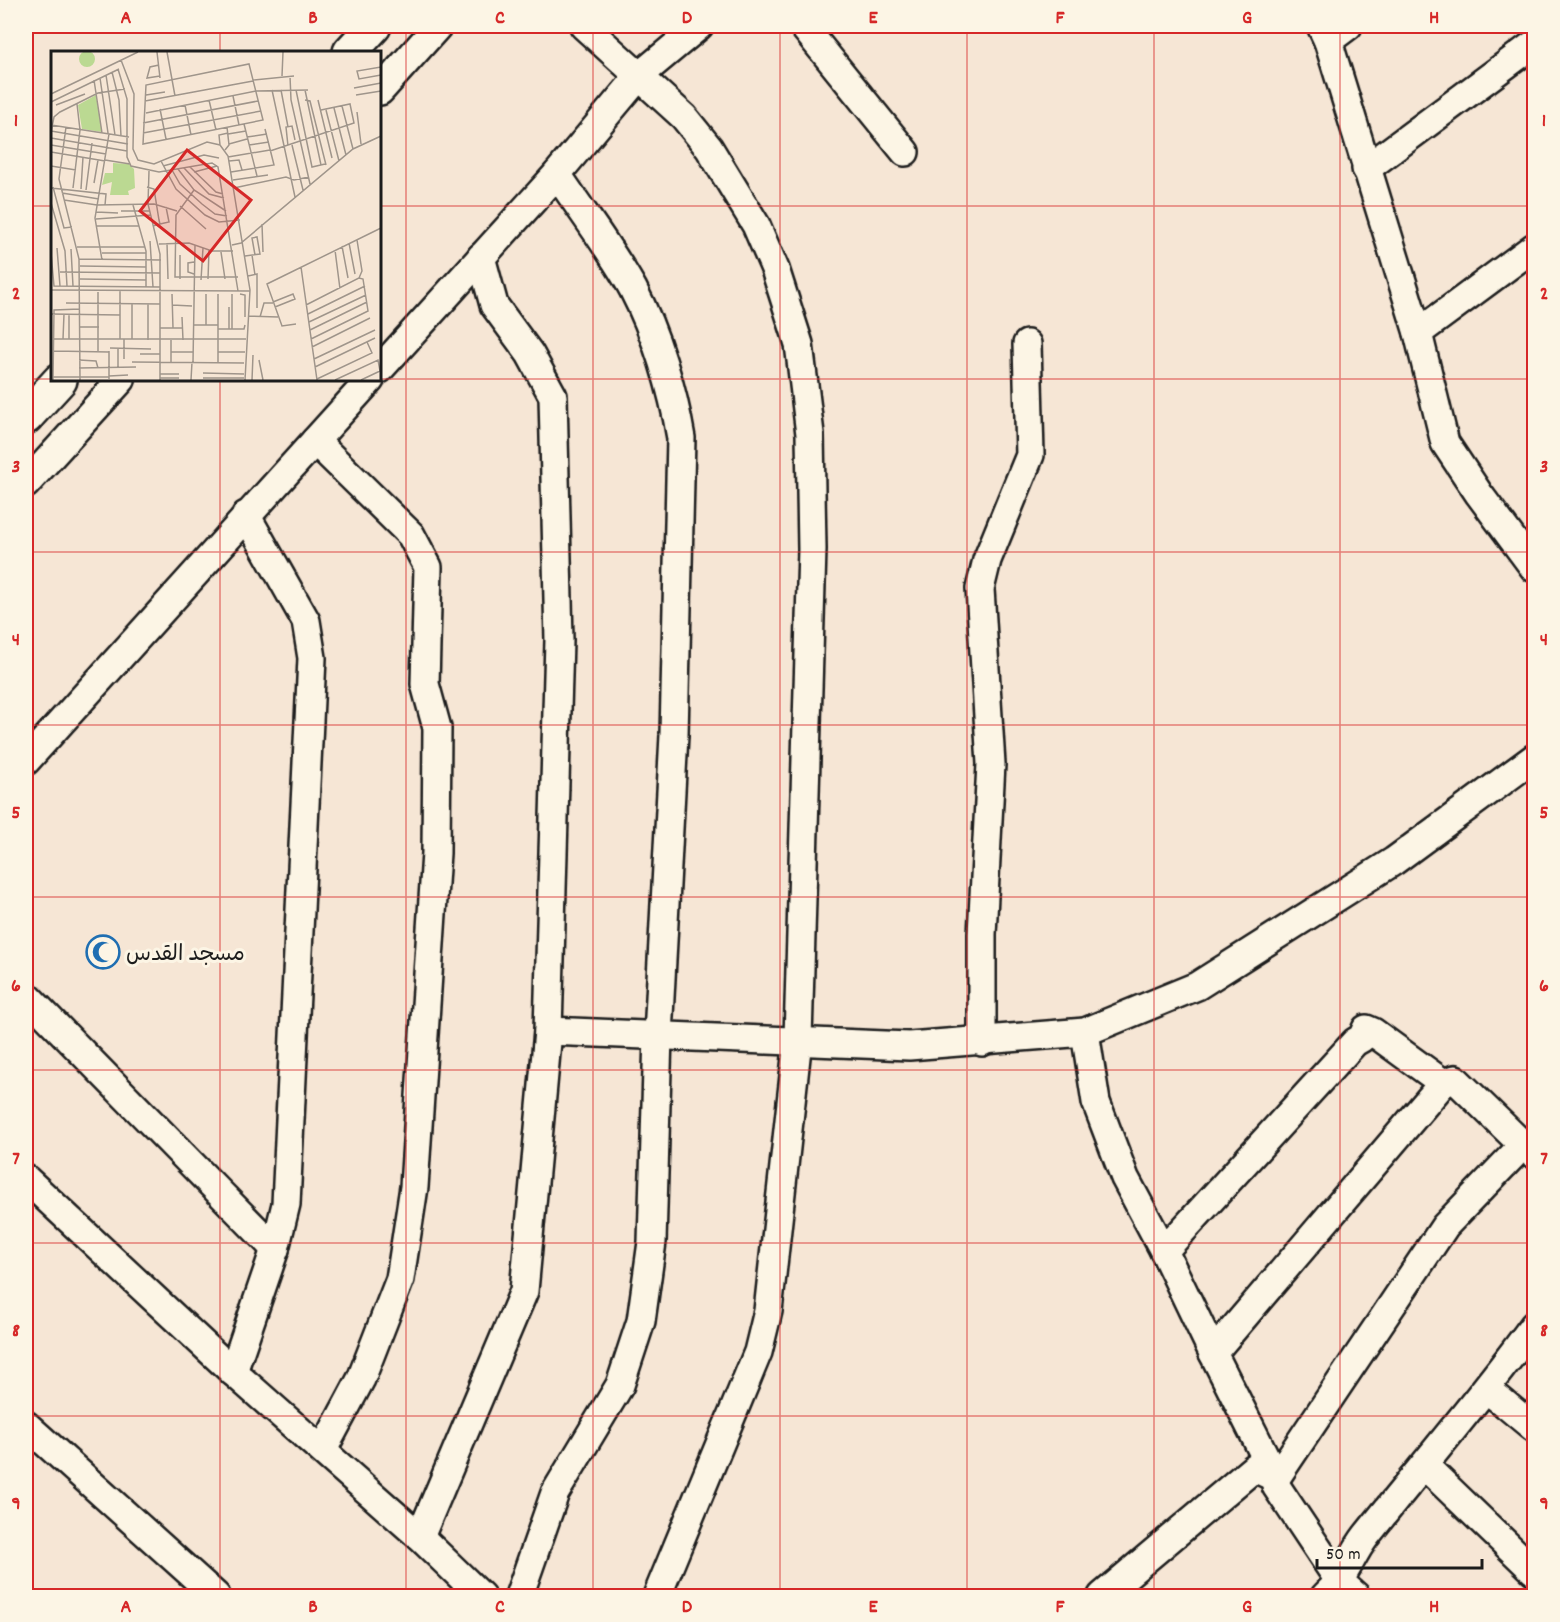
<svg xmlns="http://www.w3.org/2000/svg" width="1560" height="1622" viewBox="0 0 1560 1622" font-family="Dekko,'Playpen Sans Arabic',sans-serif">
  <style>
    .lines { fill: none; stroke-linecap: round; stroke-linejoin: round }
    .minor-casing { stroke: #1c1c1c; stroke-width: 32 }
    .primary-casing { stroke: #1c1c1c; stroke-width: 38 }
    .minor { stroke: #fcf5e5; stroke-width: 27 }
    .primary { stroke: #fcf5e5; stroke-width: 33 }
    .grid { fill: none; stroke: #d62828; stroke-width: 1.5; stroke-opacity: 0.55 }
    .labels { text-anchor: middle; stroke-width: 6; stroke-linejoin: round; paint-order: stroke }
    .poi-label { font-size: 22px; fill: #1c1c1c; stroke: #fcf5e5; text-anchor: start }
    .inset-road { fill: none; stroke: #9f958b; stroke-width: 1.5 }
    .view { fill: #d62828; fill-opacity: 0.15; stroke: #d62828; stroke-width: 3 }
    .inset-edge { fill: none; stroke: #1c1c1c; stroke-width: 3 }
    .neatline { fill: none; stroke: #d62828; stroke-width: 2 }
    .grid-label { font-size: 20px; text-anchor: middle; font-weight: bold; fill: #d62828 }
  </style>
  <rect width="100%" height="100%" fill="#f6e6d5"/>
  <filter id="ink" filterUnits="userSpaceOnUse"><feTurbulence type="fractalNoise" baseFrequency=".0167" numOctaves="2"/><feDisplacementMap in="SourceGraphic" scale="12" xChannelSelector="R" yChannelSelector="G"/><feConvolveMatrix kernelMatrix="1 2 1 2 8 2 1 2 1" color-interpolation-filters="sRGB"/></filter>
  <g filter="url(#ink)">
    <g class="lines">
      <defs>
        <g id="minor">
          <path d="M 584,26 L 684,117 L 709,148 L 756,225 L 775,269 L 799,344 L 810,434 L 812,549 L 798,1039 L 768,1311 L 758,1352 L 657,1596"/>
          <path d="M 803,26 L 905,152"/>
          <path d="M 1321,26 L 1328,41 L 1418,333 L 1445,443 L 1479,494 L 1534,568"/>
          <path d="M 1328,41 L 1348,26"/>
          <path d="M 380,91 L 438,26"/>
          <path d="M 1366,169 L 1534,44"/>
          <path d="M 1418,333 L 1534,247"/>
          <path d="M 380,369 L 557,174 L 639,76 L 699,26"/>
          <path d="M 315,441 L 411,535 L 428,567 L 425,684 L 437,728 L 436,853 L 414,1187 L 400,1279 L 361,1379 L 323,1450"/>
          <path d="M 26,484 L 121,380"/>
          <path d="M 26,761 L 370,380"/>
          <path d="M 26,995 L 275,1249"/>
          <path d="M 548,1031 L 909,1046 L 1085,1032 L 1197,986 L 1394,861 L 1534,758"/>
          <path d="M 1085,1032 L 1096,1102 L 1125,1178 L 1164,1251 L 1213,1353 L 1276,1478 L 1276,1486 L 1340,1582 L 1356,1596"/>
          <path d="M 982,1042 L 982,934 L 991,764 L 980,589 L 987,560 L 1030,455 L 1027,344"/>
          <path d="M 26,1179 L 233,1372 L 420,1537 L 481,1596"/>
          <path d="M 1164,1251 L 1355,1042 L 1362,1038 L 1366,1029 L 1373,1032 L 1443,1083 L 1455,1079 L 1523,1145"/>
          <path d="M 1213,1353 L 1443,1083"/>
          <path d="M 233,1372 L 275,1249 L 286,1204 L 312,658 L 306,621 L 246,515"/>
          <path d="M 1487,1389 L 1534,1428"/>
          <path d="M 26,1425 L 216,1596"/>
          <path d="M 1425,1466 L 1534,1571"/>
          <path d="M 420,1537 L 524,1291 L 548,1031 L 559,640 L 553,396 L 530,354 L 494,305 L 481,257"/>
          <path d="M 519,1596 L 555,1493 L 620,1385 L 641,1321 L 652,1242 L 658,1035 L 674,735 L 681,438 C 673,390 656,333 633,289 C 611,249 582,212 557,174"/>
          <path d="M 1102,1596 L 1254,1468 L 1276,1478 L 1445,1226 L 1523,1145 L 1534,1154"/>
          <path d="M 1325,1596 C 1346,1577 1350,1557 1366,1536 C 1422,1466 1481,1398 1534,1325"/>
        </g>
        <g id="primary">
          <path d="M 350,52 L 374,26"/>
          <path d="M 26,417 L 60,380"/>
        </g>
      </defs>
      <!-- minor casing -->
      <use href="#minor" class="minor-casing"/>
      <!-- primary casing -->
      <use href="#primary" class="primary-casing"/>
      <!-- minor -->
      <use href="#minor" class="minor"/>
      <!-- primary -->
      <use href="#primary" class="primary"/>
    </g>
  </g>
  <!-- grid -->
  <path class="grid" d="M 220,26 L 220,52M 406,26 L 406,1596M 593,26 L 593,1596M 780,26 L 780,1596M 967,26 L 967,1596M 1154,26 L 1154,1596M 1340,26 L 1340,1596M 26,206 L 52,206M 380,206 L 1534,206M 26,379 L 52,379M 380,379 L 1534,379M 220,380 L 220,1596M 26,552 L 1534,552M 26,725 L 1534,725M 26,897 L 1534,897M 26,1070 L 1534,1070M 26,1243 L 1534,1243M 26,1416 L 1534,1416"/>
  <!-- icons -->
  <defs>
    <symbol id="mosque-ring" viewBox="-11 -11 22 22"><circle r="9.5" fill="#fcf5e5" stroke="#1f6fb2" stroke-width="1.5"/><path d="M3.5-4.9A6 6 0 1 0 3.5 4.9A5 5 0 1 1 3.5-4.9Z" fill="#1f6fb2"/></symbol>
  </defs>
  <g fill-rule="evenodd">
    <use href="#mosque-ring" x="84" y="933" width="38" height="38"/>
  </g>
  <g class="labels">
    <!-- poi labels -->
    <g class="poi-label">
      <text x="126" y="960">مسجد القدس</text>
    </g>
  </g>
  <!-- overview -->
  <g transform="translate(51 51)">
    <rect width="330" height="330" fill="#f6e6d5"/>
    <path d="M28 8a8 8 0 1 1 16 0a8 8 0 1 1-16 0ZM 45,44 L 51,81 L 31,78 L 27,54 ZM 62,112 L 78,113 L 83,118 L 84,137 L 77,140 L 78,144 L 59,144 L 61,131 L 51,134 L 54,122 L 62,122 Z" fill="#bbd992"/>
    <path class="inset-road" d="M 106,1 L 109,27M 116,1 L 124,45M 70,9 L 83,43 L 82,98 L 87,109 L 103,113 L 156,91 L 169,94 L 177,105 L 199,239 L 194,329M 198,13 L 212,69 L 92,93 L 95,34 ZM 108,14 L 99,16 L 96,27 L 109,25M 330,16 L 306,20 L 308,28 L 330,24M 67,18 L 76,48 L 76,106 L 80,115 L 108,121 L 161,112 L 167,116 L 187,240M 61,21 L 68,49 L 70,85M 55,24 L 64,84M 231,25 L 232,1M 239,25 L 240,49 L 259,133M 49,27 L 57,82M 43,29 L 51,82M 202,29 L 243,25M 303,37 L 330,32M 221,39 L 244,146M 230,39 L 237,76M 245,39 L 261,116 L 274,113M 254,39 L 270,114M 0,43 L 87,1M 95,44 L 114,41M 305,44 L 330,40M 182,45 L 188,74M 158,49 L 165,79M 254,49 L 259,50 L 275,114M 267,49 L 281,107M 94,50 L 202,30M 0,51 L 68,18M 5,54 L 34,43M 134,54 L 140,84M 291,55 L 302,98M 283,57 L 295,104M 109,58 L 115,88M 275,59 L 288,110M 306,61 L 310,93M 95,62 L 205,40 L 257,39M 92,72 L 207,50M 193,73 L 206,125M 0,74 L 78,86M 15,76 L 8,128 L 28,208 L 29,329M 0,80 L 77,93M 0,81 L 3,66 L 9,61 L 47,42 L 74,38M 92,82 L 210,60M 177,83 L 195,80M 196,86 L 216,83M 0,87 L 76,100M 178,93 L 196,88M 0,94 L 55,103M 169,94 L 168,84 L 177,82M 198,94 L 218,91M 241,94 L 252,139M 237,95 L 235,76 L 241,75 L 244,89M 174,99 L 178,94 L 176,76M 219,100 L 303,72 L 299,53 L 270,59M 0,101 L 54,110M 177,106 L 219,99M 54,109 L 79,113M 110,110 L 125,138 L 154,164 L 168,171 L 189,169M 178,110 L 188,109 L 191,119M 0,115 L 25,119M 112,115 L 153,104 L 168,107M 139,116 L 165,141 L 172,143M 133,117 L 158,143 L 173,147M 127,118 L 143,139 L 175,160M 121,119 L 129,133 L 151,153 L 164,163 L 176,165M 98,120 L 97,153 L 109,203 L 109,329M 143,121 L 166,115M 180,121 L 223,114 L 214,78M 182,129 L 217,124M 43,132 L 47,109M 2,136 L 13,177 L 21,176M 96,136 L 103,138 L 108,169 L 109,173 L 102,175M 0,137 L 55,143 L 54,154M 22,137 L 29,79 L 26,53M 183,137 L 235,126 L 243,129 L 258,126M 30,138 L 32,106M 35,139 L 41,92M 143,139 L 125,164 L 124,226 L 187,226M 11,142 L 48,148M 13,149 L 46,154 L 103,153 L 126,160M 0,152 L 14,200 L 16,235M 82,154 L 95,200 L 95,236M 129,155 L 155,178M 70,160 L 99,160M 45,161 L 67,162M 45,168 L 100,164M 109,173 L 118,171 L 115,156M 211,173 L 212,201M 45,175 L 88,175M 99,190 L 102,236M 116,192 L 117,228M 298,192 L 304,223M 108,193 L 138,192 L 161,200 L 182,200M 181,194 L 190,192 L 302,98 L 330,85M 291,195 L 297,227M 26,196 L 94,196M 6,197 L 9,235M 20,198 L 22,235M 284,199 L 289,238M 170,201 L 174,228M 0,202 L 3,235 L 109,236M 51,202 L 95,202M 129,204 L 129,228M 201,204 L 204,224M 194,205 L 209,203 L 206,186 L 201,187 L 204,204M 28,208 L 110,209M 51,209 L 44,167 L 58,83M 143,211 L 137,212 L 137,221 L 143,223M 29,215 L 95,216M 250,216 L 266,329M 9,221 L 109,222M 197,225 L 206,223 L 206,257M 29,228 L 95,229M 157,228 L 158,199M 150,229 L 152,197M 0,239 L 199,240M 47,241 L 47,300M 121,243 L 122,277M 181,243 L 181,278M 189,243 L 194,244 L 194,266M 222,251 L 242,243 L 244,248 L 224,256M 15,252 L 109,253M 81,253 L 81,288M 121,254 L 141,255M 255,254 L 308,227 L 311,220 L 306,189M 0,263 L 69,264M 257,263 L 314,235M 18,264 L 18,288M 198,265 L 227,266M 131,266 L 132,289M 209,266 L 213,252 L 222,252M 258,271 L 315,244M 245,273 L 231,275 L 216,233 L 330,177M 142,274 L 167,274M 155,274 L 155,243M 28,276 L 48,276M 109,277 L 132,277M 167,278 L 193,278 L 194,274M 178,278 L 178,256M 259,279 L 316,251M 3,288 L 195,288M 12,288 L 13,263M 69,288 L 69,239M 260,288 L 317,260 L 312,228 L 308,227M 97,289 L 97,253M 120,289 L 120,311M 261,296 L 319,267M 59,297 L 100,298M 3,300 L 58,301M 120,301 L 142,301M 167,301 L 194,301M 89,303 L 109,303M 73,308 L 73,288M 263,308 L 324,279M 28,309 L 45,310 L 47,317M 208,309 L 212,329M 81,311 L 193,312M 142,311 L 144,194M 167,312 L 167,243M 67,316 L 67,297M 264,316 L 324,287M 28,317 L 85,316M 152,322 L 193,323M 109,323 L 128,323M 58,325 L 77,324M 2,326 L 58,326M 109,327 L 128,327M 152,327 L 193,327M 58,328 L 58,300M 266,328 L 321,302 L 316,291M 2,329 L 3,259 L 29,258M 140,329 L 141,311M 201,329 L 202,304M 284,329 L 327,309 L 329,320 L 310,329"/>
    <path class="view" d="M 136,99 L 200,149 L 152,210 L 89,160 Z"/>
    <rect width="330" height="330" class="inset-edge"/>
  </g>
  <!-- margin -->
  <rect width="1560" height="1622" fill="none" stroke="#fcf5e5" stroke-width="66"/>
  <!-- scale -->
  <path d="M1317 1559v9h165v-9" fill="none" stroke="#1c1c1c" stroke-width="3"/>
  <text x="1326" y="1559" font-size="18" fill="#1c1c1c" stroke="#fcf5e5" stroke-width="4.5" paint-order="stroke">50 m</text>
  <rect x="33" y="33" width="1494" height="1556" class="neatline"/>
  <g class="grid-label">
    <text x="126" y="23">A</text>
    <text x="313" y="23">B</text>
    <text x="500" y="23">C</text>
    <text x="687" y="23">D</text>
    <text x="873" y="23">E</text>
    <text x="1060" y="23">F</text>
    <text x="1247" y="23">G</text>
    <text x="1434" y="23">H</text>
    <text x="16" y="126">1</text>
    <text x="1544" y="126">1</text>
    <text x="16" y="299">2</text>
    <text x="1544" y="299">2</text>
    <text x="16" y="472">3</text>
    <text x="1544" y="472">3</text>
    <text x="16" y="645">4</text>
    <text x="1544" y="645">4</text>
    <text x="16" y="818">5</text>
    <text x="1544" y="818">5</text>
    <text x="16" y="991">6</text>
    <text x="1544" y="991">6</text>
    <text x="16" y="1164">7</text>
    <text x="1544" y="1164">7</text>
    <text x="16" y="1336">8</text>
    <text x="1544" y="1336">8</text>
    <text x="16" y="1509">9</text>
    <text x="1544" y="1509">9</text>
    <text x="126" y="1612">A</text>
    <text x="313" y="1612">B</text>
    <text x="500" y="1612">C</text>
    <text x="687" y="1612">D</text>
    <text x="873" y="1612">E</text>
    <text x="1060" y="1612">F</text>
    <text x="1247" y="1612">G</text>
    <text x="1434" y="1612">H</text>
  </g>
</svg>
